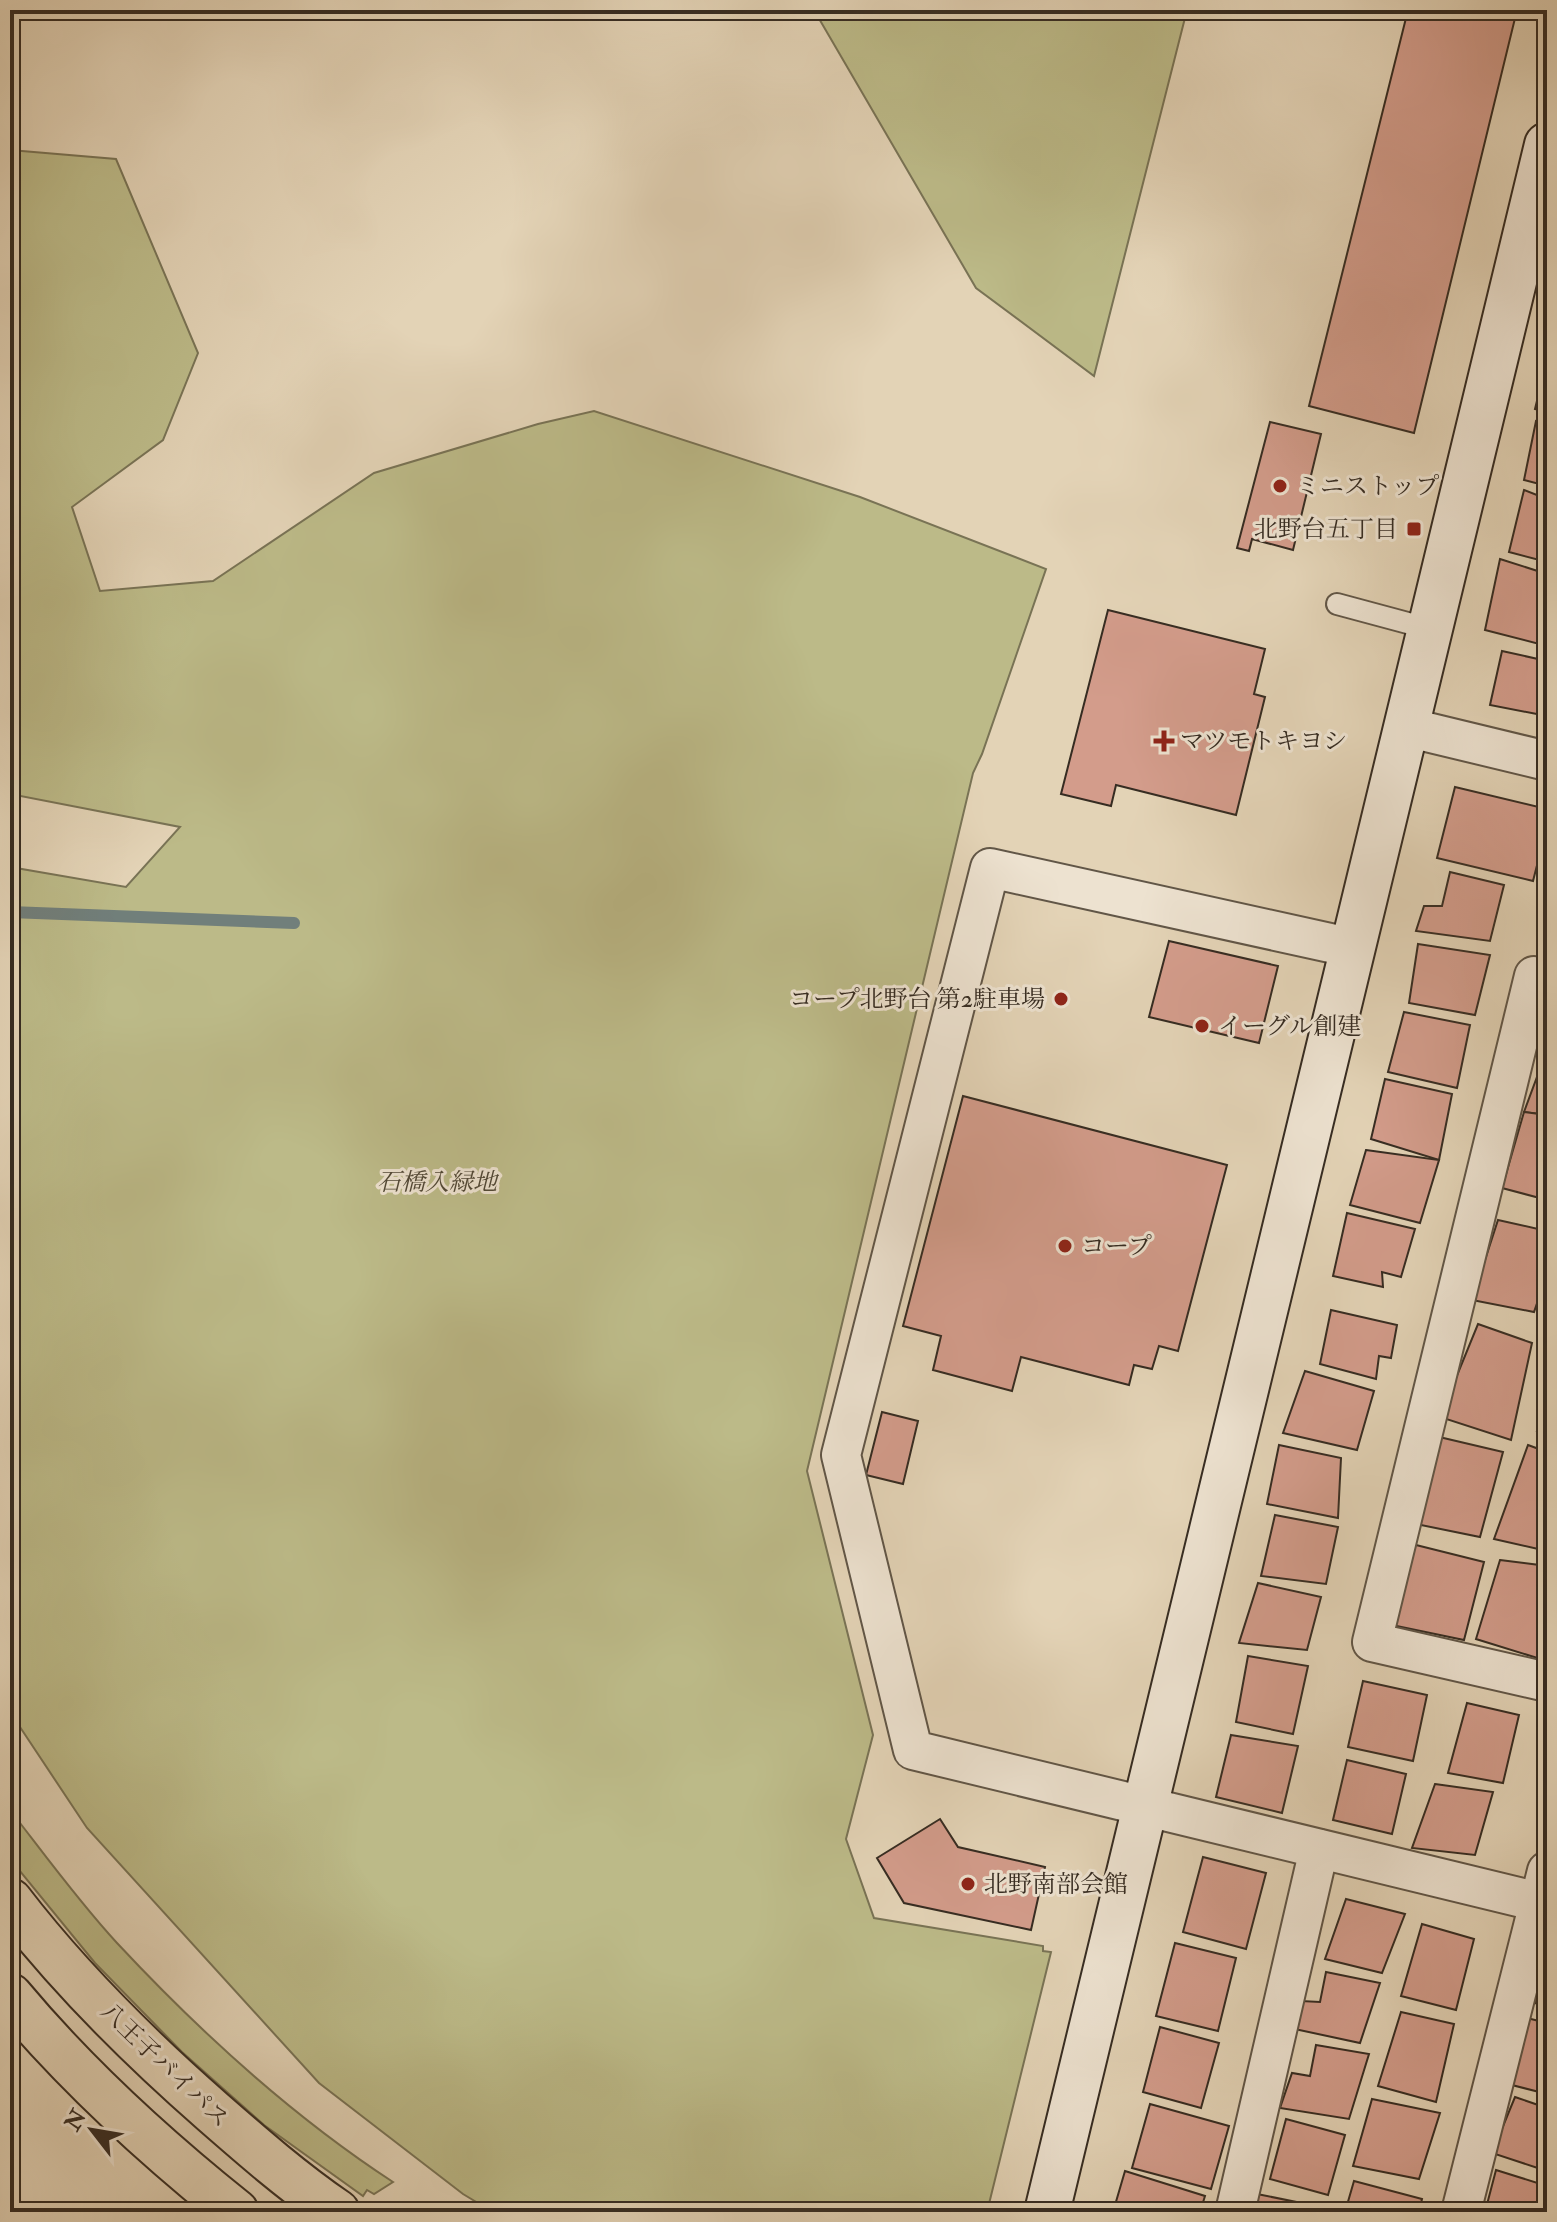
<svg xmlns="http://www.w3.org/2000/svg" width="1557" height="2222" viewBox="0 0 1557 2222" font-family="'IM FELL Double Pica','Noto Serif JP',serif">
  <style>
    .green { fill: #bcba88; stroke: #797355; stroke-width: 2 }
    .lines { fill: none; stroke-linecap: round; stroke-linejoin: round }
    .stream { stroke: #717f7b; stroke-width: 12 }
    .building { fill: #d39c8b; stroke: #362c22; stroke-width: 2 }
    .lane-casing { stroke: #615647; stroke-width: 24 }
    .street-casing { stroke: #615647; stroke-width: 42 }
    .secondary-casing { stroke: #362c22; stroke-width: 48 }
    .highway-casing { stroke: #362c22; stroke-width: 48 }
    .lane { stroke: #ede2d0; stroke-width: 20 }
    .street { stroke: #ede2d0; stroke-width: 38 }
    .secondary { stroke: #ede2d0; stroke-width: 44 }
    .highway { stroke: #e3d3b6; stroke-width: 44 }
    .poi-dot { fill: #8f2418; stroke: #ede2d0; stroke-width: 3 }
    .labels { text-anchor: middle; stroke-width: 6; stroke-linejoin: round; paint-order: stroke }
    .poi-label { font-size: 24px; fill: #362c22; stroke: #ede2d0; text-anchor: start }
    .park-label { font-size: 24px; font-style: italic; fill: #514836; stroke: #ede2d0 }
    .street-label { font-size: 24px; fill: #362c22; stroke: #ede2d0 }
  </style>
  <rect width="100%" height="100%" fill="#e3d3b6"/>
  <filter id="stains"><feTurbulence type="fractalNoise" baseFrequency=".0025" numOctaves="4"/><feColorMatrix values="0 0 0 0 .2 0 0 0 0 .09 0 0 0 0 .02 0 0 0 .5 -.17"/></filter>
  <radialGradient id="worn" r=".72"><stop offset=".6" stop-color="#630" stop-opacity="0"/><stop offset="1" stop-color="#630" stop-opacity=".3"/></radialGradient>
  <!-- green -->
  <g class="green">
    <path d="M 814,10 L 1187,10 L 1094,376 L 976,288 Z"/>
    <path d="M 10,150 L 116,159 L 198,353 L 163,440 L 72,507 L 100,591 L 213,581 L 374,473 L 538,424 L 594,411 L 860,497 L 1046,569 L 982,754 L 973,773 L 807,1471 L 873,1735 L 846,1839 L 874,1918 L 1043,1946 L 1043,1951 L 1051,1952 L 987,2212 L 493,2212 L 463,2194 L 319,2083 L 87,1828 L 10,1712 L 10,867 L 126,887 L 180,827 L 10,794 Z"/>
    <path d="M 10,1810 C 45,1855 79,1902 117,1943 C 200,2032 292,2116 393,2182 L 374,2194 L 367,2190 L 363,2196 L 264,2125 L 182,2052 L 95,1963 L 10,1859 Z"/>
  </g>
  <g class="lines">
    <!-- stream -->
    <path class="stream" d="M 10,912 L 294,923"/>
  </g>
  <!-- building -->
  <g class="building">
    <path d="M 1408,10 L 1517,10 L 1414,433 L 1309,406 Z"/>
    <path d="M 1547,360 L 1547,412 L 1535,409 Z"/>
    <path d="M 1536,421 L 1547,424 L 1547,486 L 1524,480 Z"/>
    <path d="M 1270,422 L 1321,434 L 1293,550 L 1252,539 L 1249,551 L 1237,548 Z"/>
    <path d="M 1524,490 L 1547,499 L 1547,562 L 1509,552 Z"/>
    <path d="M 1500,559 L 1547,574 L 1547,646 L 1485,630 Z"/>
    <path d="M 1108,610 L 1265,649 L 1254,694 L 1265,697 L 1236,815 L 1116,785 L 1111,806 L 1061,794 Z"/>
    <path d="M 1502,651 L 1547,661 L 1547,716 L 1490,705 Z"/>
    <path d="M 1455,787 L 1547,809 L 1547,826 L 1533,881 L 1437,858 Z"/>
    <path d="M 1450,872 L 1504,885 L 1490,941 L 1416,931 L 1424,906 L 1442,906 Z"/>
    <path d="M 1169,941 L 1278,966 L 1259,1043 L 1149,1017 Z"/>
    <path d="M 1418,944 L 1490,955 L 1475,1015 L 1409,1003 Z"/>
    <path d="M 1404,1012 L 1470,1025 L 1457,1088 L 1388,1072 Z"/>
    <path d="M 1547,1050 L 1547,1115 L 1524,1112 Z"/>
    <path d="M 1385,1079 L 1452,1094 L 1439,1160 L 1371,1139 Z"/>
    <path d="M 963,1096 L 1227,1165 L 1178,1351 L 1159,1346 L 1152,1369 L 1134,1365 L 1129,1385 L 1021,1357 L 1012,1391 L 933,1370 L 941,1336 L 903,1326 Z"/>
    <path d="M 1524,1112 L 1547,1115 L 1547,1200 L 1502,1188 Z"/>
    <path d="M 1366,1150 L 1439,1160 L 1420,1223 L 1350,1205 Z"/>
    <path d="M 1347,1213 L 1415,1229 L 1401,1277 L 1382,1272 L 1383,1287 L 1333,1276 Z"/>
    <path d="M 1498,1220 L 1547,1231 L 1547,1274 L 1534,1312 L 1472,1300 Z"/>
    <path d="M 1331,1310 L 1397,1325 L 1391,1358 L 1379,1356 L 1376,1379 L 1320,1364 Z"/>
    <path d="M 1478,1324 L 1532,1343 L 1511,1440 L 1440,1417 Z"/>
    <path d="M 1305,1371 L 1374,1391 L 1357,1450 L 1283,1433 Z"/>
    <path d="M 1547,1400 L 1547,1433 L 1537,1431 Z"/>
    <path d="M 882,1412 L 918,1421 L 903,1484 L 866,1475 Z"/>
    <path d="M 1435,1436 L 1503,1452 L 1480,1537 L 1416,1524 Z"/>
    <path d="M 1279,1445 L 1341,1458 L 1338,1518 L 1267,1504 Z"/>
    <path d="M 1528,1445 L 1547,1452 L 1547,1551 L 1494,1539 Z"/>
    <path d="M 1275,1515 L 1338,1527 L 1326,1584 L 1261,1576 Z"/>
    <path d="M 1408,1543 L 1484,1562 L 1464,1640 L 1387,1624 Z"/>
    <path d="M 1500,1560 L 1547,1566 L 1547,1661 L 1476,1639 Z"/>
    <path d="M 1258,1583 L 1321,1597 L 1307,1650 L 1239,1643 Z"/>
    <path d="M 1248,1656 L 1308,1666 L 1293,1734 L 1236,1722 Z"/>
    <path d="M 1363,1681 L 1427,1695 L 1413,1761 L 1348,1747 Z"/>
    <path d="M 1467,1703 L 1519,1715 L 1503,1783 L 1448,1773 Z"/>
    <path d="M 1231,1735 L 1298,1746 L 1282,1813 L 1216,1797 Z"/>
    <path d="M 1347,1760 L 1406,1774 L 1392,1834 L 1333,1820 Z"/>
    <path d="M 1435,1784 L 1493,1792 L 1475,1855 L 1412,1848 Z"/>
    <path d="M 940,1819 L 958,1847 L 1045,1867 L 1031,1930 L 904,1903 L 877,1858 Z"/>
    <path d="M 1203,1857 L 1266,1873 L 1246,1949 L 1183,1932 Z"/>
    <path d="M 1346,1899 L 1405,1914 L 1382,1973 L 1325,1959 Z"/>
    <path d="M 1422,1924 L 1474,1939 L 1456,2010 L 1401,1996 Z"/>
    <path d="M 1175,1943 L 1236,1958 L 1218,2031 L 1156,2016 Z"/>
    <path d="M 1326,1972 L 1380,1983 L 1360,2043 L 1290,2028 L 1301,2001 L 1320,2002 Z"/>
    <path d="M 1547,1974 L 1547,2008 L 1535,2003 Z"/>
    <path d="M 1401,2012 L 1454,2024 L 1436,2102 L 1378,2086 Z"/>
    <path d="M 1527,2018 L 1547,2023 L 1547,2094 L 1504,2083 Z"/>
    <path d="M 1160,2027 L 1219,2043 L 1201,2108 L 1143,2092 Z"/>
    <path d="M 1316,2045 L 1369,2054 L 1349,2119 L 1280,2108 L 1292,2073 L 1310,2076 Z"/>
    <path d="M 1515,2097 L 1547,2108 L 1547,2171 L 1492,2153 Z"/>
    <path d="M 1372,2099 L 1440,2113 L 1419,2179 L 1353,2166 Z"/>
    <path d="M 1150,2104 L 1229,2126 L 1211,2189 L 1132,2168 Z"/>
    <path d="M 1286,2119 L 1345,2135 L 1328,2195 L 1270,2179 Z"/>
    <path d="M 1496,2170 L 1547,2186 L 1547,2212 L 1485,2212 Z"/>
    <path d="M 1125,2171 L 1205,2196 L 1200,2212 L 1113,2212 Z"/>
    <path d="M 1354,2181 L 1422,2199 L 1419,2212 L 1345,2212 Z"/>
    <path d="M 1257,2194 L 1326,2208 L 1324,2212 L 1254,2212 Z"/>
  </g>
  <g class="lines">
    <defs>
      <path id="lane" d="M 1337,604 L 1430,629"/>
      <g id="street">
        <path d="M 1406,727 L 1547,761"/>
        <path d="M 1353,948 L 990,868 L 841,1455 L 913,1750 L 1547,1904"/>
        <path d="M 1547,979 L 1534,976 L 1372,1642 L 1547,1682"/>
        <path d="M 1235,2212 L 1319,1849"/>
        <path d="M 1461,2212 L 1547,1871"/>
      </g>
      <path id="secondary" d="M 1047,2212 L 1547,145"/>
      <g id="highway">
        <path d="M 10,1901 C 69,1978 140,2048 213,2112 C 253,2147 293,2182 337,2212"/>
        <path d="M 10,1996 C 76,2075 156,2148 236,2212"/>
      </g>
    </defs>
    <!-- lane casing -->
    <use href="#lane" class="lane-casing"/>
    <!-- street casing -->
    <use href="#street" class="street-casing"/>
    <!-- secondary casing -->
    <use href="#secondary" class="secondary-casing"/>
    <!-- highway casing -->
    <use href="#highway" class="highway-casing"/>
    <!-- lane -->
    <use href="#lane" class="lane"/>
    <!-- street -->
    <use href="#street" class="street"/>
    <!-- secondary -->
    <use href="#secondary" class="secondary"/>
    <!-- highway -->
    <use href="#highway" class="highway"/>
  </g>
  <!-- markers -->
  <g class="poi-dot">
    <circle cx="1280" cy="486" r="8"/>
    <rect x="1406" y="521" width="16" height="16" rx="4"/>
    <path d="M1160 729h8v8h8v8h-8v8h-8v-8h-8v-8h8z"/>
    <circle cx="1061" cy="999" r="8"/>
    <circle cx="1202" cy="1026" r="8"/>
    <circle cx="1065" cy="1246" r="8"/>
    <circle cx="968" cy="1884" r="8"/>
  </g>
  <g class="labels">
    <!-- poi labels -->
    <g class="poi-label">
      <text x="1296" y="494">ミニストップ</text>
      <text x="1398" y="537" text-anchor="end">北野台五丁目</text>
      <text x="1180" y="749">マツモトキヨシ</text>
      <text x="1045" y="1007" text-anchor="end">コープ北野台 第2駐車場</text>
      <text x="1218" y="1034">イーグル創建</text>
      <text x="1081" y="1254">コープ</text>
      <text x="984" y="1892">北野南部会館</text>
    </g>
    <!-- park labels -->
    <g class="park-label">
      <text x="437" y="1190">石橋入緑地</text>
    </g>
    <!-- street labels -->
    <g class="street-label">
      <text transform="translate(165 2065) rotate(44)" y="8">八王子バイパス</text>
    </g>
  </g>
  <!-- margin -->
  <rect width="1557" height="2222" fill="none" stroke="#e3d3b6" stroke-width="40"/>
  <rect x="12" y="12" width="1533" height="2198" fill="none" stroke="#362c22" stroke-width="4"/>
  <rect x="20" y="20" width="1517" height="2182" fill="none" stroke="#362c22" stroke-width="2"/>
  <!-- north arrow -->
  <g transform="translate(92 2130) rotate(301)" stroke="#ede2d0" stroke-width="6" paint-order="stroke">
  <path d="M0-6L14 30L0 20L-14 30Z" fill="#362c22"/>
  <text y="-12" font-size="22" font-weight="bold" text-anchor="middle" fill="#362c22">N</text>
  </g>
  <rect width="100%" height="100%" filter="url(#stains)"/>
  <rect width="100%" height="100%" fill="url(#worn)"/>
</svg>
